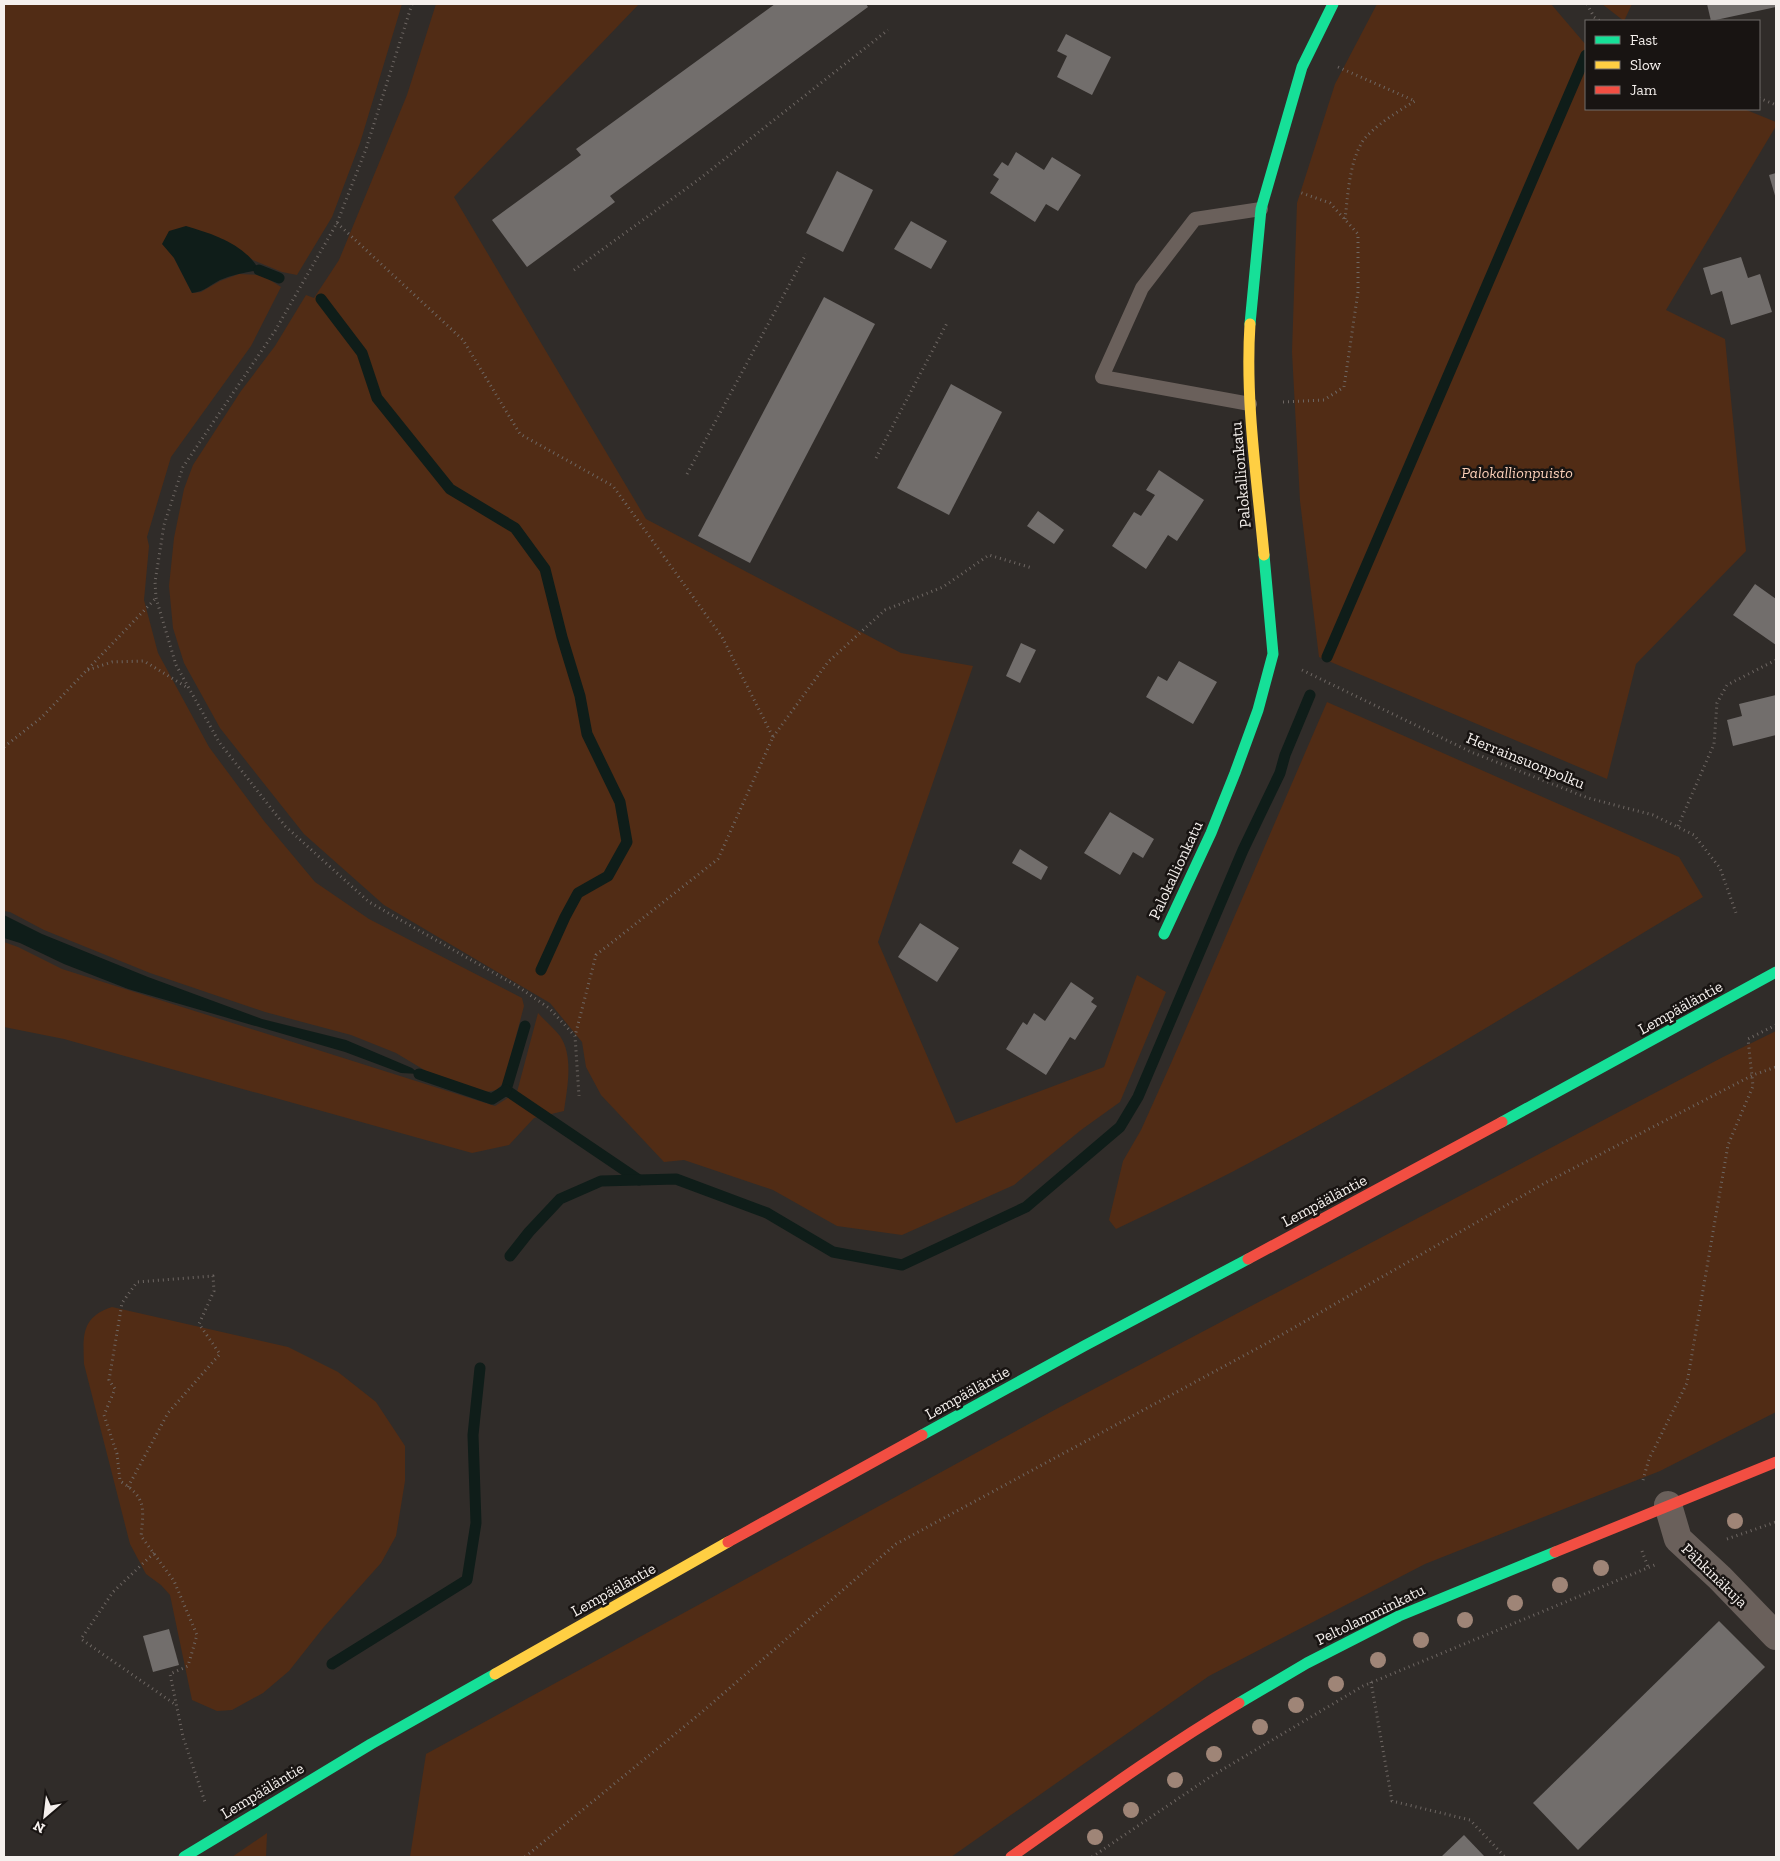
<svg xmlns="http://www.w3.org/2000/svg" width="1780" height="1861" viewBox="0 0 1780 1861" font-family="'Zilla Slab',serif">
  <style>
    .green { fill: #512c15 }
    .water { fill: #0f1d19 }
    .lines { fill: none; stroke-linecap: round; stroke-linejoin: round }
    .stream { stroke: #0f1d19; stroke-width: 11 }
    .building { fill: #726e6c }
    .path { stroke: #6e6763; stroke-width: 3; stroke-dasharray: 1 4; stroke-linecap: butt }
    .lane { stroke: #6a605b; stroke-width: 14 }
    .street { stroke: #6a605b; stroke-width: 28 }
    .fast { stroke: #16e098; stroke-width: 11 }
    .slow { stroke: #ffcf43; stroke-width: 11 }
    .jam { stroke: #f24e42; stroke-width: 11 }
    .tree { fill: #9f8577 }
    .labels { text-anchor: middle; stroke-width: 5; stroke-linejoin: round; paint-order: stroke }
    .park-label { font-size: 16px; font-style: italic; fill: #f9ceb7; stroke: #181412 }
    .street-label { font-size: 16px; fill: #f5f0ed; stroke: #181412 }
  </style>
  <rect width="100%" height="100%" fill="#302c29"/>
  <!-- green -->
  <g class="green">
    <path d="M 4,4 L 402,4 L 360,143 L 332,217 L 297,275 L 282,272 L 253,260 L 223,239 L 174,258 L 192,293 L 201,292 L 220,281 L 239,274 L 262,275 L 281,287 L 251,346 L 171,457 L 147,537 L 149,546 L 144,600 L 158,653 L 209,747 L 264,821 L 315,882 L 369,919 L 522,998 L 524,1006 L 504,1082 L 497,1090 L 486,1092 L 426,1071 L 396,1053 L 351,1035 L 265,1012 L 150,973 L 44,930 L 10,912 L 4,911 Z"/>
    <path d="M 436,4 L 639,4 L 454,197 L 646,519 L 901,653 L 973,666 L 878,942 L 956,1123 L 1104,1067 L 1137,975 L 1166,992 L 1120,1102 L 1081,1130 L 1014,1185 L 902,1235 L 837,1226 L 773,1190 L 684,1160 L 664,1162 L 601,1095 L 586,1067 L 582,1042 L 550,1003 L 384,905 L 304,834 L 220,728 L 184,663 L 173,628 L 169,586 L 174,538 L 184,489 L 193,465 L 241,391 L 275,346 L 306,295 L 314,298 L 339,260 L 407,95 Z"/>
    <path d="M 1377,4 L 1551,4 L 1586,45 L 1586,109 L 1744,109 L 1776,122 L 1776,126 L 1666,310 L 1725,339 L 1746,551 L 1636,664 L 1607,779 L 1319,657 L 1300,501 L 1292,352 L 1297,203 L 1335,84 Z"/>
    <path d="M 1602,4 L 1632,4 L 1624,21 Z"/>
    <path d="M 1327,702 L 1679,857 L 1703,897 C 1510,1012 1320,1135 1116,1229 L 1109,1220 L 1123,1161 L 1141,1130 L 1172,1061 Z"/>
    <path d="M 4,942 L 18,947 L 62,969 L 495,1106 L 517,1092 L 538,1013 C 545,1021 554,1028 560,1036 C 574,1057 567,1088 564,1111 L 534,1118 L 509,1145 L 472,1153 L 64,1039 L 4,1027 Z"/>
    <path d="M 1776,1031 L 1776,1412 L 1660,1471 L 1425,1564 L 1209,1676 L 951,1857 L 410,1857 L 426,1754 L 1060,1407 L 1723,1057 Z"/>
    <path d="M 112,1307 L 288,1347 L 338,1372 L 376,1402 L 405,1446 L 405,1481 L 396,1536 L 381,1563 L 323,1628 L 289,1671 L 263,1693 L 232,1710 L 217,1711 L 192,1700 L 170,1595 L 161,1585 L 146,1574 L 130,1544 L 84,1364 C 83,1336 81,1317 112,1307 Z"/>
    <path d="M 267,1833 L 266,1857 L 232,1857 Z"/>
  </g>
  <!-- water -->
  <g class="water">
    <path d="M 186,226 C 213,234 245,244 259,270 C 246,272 232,275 220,280 C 210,285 204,292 192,293 L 174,258 L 162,244 L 169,231 Z"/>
    <path d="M 4,915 L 42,934 L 148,977 L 262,1019 L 346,1040 L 412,1068 L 419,1074 L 401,1073 L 345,1052 L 128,989 L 64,964 L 20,943 L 4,938 Z"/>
  </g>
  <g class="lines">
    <!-- stream -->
    <g class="stream">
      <path d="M 259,270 L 279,278"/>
      <path d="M 321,299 L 362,353 L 377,398 L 450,489 L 515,528 L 545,569 L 562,637 L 580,696 L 587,734 L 620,802 L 627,842 L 608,876 L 578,893 L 565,917 L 541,970"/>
      <path d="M 1327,657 L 1586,55"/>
      <path d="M 525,1026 L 506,1090 L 639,1180"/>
      <path d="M 419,1074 L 492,1099 L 506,1090"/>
      <path d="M 510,1256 L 529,1232 L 560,1199 L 601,1181 L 676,1179 L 767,1213 L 833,1252 L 902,1265 L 1026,1207 L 1120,1127 L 1138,1097 L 1243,850 L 1280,773 L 1285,755 L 1310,695"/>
      <path d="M 332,1664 L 467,1580 L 476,1523 L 473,1435 L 480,1368"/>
    </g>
  </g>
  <!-- building -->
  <g class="building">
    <path d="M 775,4 L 866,4 L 868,7 L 610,196 L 615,202 L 527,267 L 492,220 L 581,155 L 576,149 Z"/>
    <path d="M 1707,4 L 1776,4 L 1776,7 L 1711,21 Z"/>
    <path d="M 1066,34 L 1111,57 L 1092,95 L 1057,77 L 1067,56 L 1057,51 Z"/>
    <path d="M 1016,152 L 1044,170 L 1052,157 L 1081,175 L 1058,211 L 1046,204 L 1035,222 L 990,193 L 999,179 L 993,175 L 1002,162 L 1008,166 Z"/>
    <path d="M 837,171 L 873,190 L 843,252 L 806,233 Z"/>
    <path d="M 1776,173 L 1776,199 L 1769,175 Z"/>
    <path d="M 911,221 L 947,241 L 931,269 L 894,249 Z"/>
    <path d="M 1741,257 L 1748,278 L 1760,274 L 1772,312 L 1731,325 L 1722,291 L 1711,295 L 1703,268 Z"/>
    <path d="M 824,297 L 875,324 L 750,563 L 698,536 Z"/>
    <path d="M 951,384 L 1002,412 L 949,515 L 897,488 Z"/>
    <path d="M 1159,470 L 1204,500 L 1177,541 L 1168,535 L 1146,569 L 1112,546 L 1134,512 L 1141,516 L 1155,495 L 1146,490 Z"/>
    <path d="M 1038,511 L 1064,530 L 1054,544 L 1027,526 Z"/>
    <path d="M 1755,584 L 1776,599 L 1776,645 L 1733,615 Z"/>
    <path d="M 1021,643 L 1036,650 L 1020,683 L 1006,676 Z"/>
    <path d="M 1179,661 L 1217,682 L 1193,724 L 1146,697 L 1158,676 L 1167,681 Z"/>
    <path d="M 1776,695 L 1776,735 L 1733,746 L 1727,720 L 1742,716 L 1739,704 Z"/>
    <path d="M 1110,812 L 1154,839 L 1143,858 L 1133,852 L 1120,875 L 1084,853 Z"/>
    <path d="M 1020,849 L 1048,867 L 1041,880 L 1012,863 Z"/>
    <path d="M 920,923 L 959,948 L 937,982 L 898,957 Z"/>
    <path d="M 1071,982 L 1094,998 L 1091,1002 L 1097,1006 L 1075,1040 L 1070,1037 L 1046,1075 L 1006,1049 L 1023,1022 L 1027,1025 L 1034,1013 L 1045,1021 Z"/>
    <path d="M 1719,1621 L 1765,1667 L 1578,1850 L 1533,1803 Z"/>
    <path d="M 169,1629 L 179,1665 L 153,1672 L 143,1636 Z"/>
    <path d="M 1464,1835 L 1485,1857 L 1441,1857 Z"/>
  </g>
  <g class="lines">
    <!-- path -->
    <g class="path">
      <path d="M 412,4 L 366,149 L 337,223 L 275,331 L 183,467 L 164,525 L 155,582 L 156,598 L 176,665 L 219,742 L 285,826 L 369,902 L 517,986 L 549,1008 L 575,1036 L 579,1096"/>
      <path d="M 1587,4 L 1594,17 L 1600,21"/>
      <path d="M 1338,67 L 1415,101 C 1400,110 1369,129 1361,144 C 1349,166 1348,195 1345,219"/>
      <path d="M 1759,98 L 1776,105"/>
      <path d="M 337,223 L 463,340 L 520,434 L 613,486 L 722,637 L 773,737 L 718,859 L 596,955 L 575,1036"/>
      <path d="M 574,270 L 698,180 L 888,30"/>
      <path d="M 1283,402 L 1324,400 L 1344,387 L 1358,292 L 1358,234 L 1330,203 L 1299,192"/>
      <path d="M 876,458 L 947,323"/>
      <path d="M 687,474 L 806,254"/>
      <path d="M 88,670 L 112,662 L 144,661 L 188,688"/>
      <path d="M 1302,670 L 1471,752 L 1588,798 L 1653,815 L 1694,835 L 1720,868 L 1736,913"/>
      <path d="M 773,737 L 828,662 L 885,610 L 943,587 L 989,555 L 1032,568"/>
      <path d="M 4,747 L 42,717 L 156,598"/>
      <path d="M 1678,826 L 1714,744 L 1717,703 L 1727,685 L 1776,660"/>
      <path d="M 1643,1480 L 1649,1459 L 1687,1383 L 1728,1145 L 1753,1086 L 1748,1039 L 1776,1025"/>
      <path d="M 128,1487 L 168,1413 L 220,1354 L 199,1324 L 214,1291 L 213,1276 L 137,1282 L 122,1303 L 109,1380 L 115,1389 L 104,1415 L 117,1454 L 120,1481 C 146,1497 144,1508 141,1536 L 174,1581 L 197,1635 L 188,1666 L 170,1674 L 183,1737 L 206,1805"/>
      <path d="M 1727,1539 L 1776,1522"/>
      <path d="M 1642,1551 L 1648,1567"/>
      <path d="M 154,1553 L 113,1592 L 81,1639 L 176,1705"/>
      <path d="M 1371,1682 L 1392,1801 L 1470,1820 L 1505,1857"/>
      <path d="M 525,1857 L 702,1712 L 896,1544 L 1269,1342 L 1545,1183 L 1753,1075 L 1776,1067"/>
      <path d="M 1092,1857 L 1210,1777 L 1363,1686 L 1657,1564"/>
    </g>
    <!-- lane -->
    <path class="lane" d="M 1250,404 L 1102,377 L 1142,288 L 1195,219 L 1261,209"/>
    <!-- street -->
    <path class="street" d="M 1668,1505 L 1678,1539 L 1720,1578 L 1776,1636"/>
    <!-- fast -->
    <g class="fast">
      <path d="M 1250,324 L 1261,209 L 1302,67 L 1333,4"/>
      <path d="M 1164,934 L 1211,833 L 1235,773 L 1258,710 L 1273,654 L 1264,555"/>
      <path d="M 1502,1122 L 1776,972"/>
      <path d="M 922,1435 L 1084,1346 L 1248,1259"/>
      <path d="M 1239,1703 L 1307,1663 L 1399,1616 L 1555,1552"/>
      <path d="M 184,1857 L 371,1744 L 495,1674"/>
    </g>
    <!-- slow -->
    <g class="slow">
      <path d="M 1250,324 C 1245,401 1257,479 1264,555"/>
      <path d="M 495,1674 L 728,1542"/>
    </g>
    <!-- jam -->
    <g class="jam">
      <path d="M 1248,1259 L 1502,1122"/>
      <path d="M 728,1542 L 922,1435"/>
      <path d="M 1555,1552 L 1776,1462"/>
      <path d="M 1011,1857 C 1086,1804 1160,1750 1239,1703"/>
    </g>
  </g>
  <!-- trees -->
  <g class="tree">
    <circle cx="1735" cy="1521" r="8"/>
    <circle cx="1601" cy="1568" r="8"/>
    <circle cx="1560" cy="1585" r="8"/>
    <circle cx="1515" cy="1603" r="8"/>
    <circle cx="1465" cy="1620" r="8"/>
    <circle cx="1421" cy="1640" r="8"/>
    <circle cx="1378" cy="1660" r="8"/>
    <circle cx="1336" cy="1684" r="8"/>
    <circle cx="1296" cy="1705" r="8"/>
    <circle cx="1260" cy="1727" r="8"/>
    <circle cx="1214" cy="1754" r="8"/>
    <circle cx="1175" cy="1780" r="8"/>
    <circle cx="1131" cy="1810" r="8"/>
    <circle cx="1095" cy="1837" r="8"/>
  </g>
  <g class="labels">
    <!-- park labels -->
    <g class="park-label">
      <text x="1517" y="478">Palokallionpuisto</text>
    </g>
    <!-- street labels -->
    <g class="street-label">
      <text transform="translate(1240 475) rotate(-95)" y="6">Palokallionkatu</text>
      <text transform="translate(1526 760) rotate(22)" y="6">Herrainsuonpolku</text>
      <text transform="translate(1175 870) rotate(-65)" y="6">Palokallionkatu</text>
      <text transform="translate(1680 1007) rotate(-29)" y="6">Lempääläntie</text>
      <text transform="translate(1324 1200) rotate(-28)" y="6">Lempääläntie</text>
      <text transform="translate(967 1392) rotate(-29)" y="6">Lempääläntie</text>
      <text transform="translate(1715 1575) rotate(44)" y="6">Pähkinäkuja</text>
      <text transform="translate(613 1589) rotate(-29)" y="6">Lempääläntie</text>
      <text transform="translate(1370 1614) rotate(-26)" y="6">Peltolamminkatu</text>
      <text transform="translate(262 1790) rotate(-31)" y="6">Lempääläntie</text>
    </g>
  </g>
  <!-- border -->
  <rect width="1780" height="1861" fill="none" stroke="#f5f0ed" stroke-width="10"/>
  <!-- legend -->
  <rect x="1585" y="20" width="175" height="90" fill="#181412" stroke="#706c6a"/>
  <rect x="1595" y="36" width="25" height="8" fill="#16e098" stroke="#706c6a"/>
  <text x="1630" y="45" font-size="15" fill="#f5f0ed">Fast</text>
  <rect x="1595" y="61" width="25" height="8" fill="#ffcf43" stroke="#706c6a"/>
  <text x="1630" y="70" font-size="15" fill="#f5f0ed">Slow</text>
  <rect x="1595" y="86" width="25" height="8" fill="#f24e42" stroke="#706c6a"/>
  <text x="1630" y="95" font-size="15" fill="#f5f0ed">Jam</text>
  <!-- north arrow -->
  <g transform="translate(45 1816) rotate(208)" stroke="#181412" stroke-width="4" paint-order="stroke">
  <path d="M0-4L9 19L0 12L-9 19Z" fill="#f5f0ed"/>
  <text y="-8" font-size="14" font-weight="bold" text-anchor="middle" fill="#f5f0ed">N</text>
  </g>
</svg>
